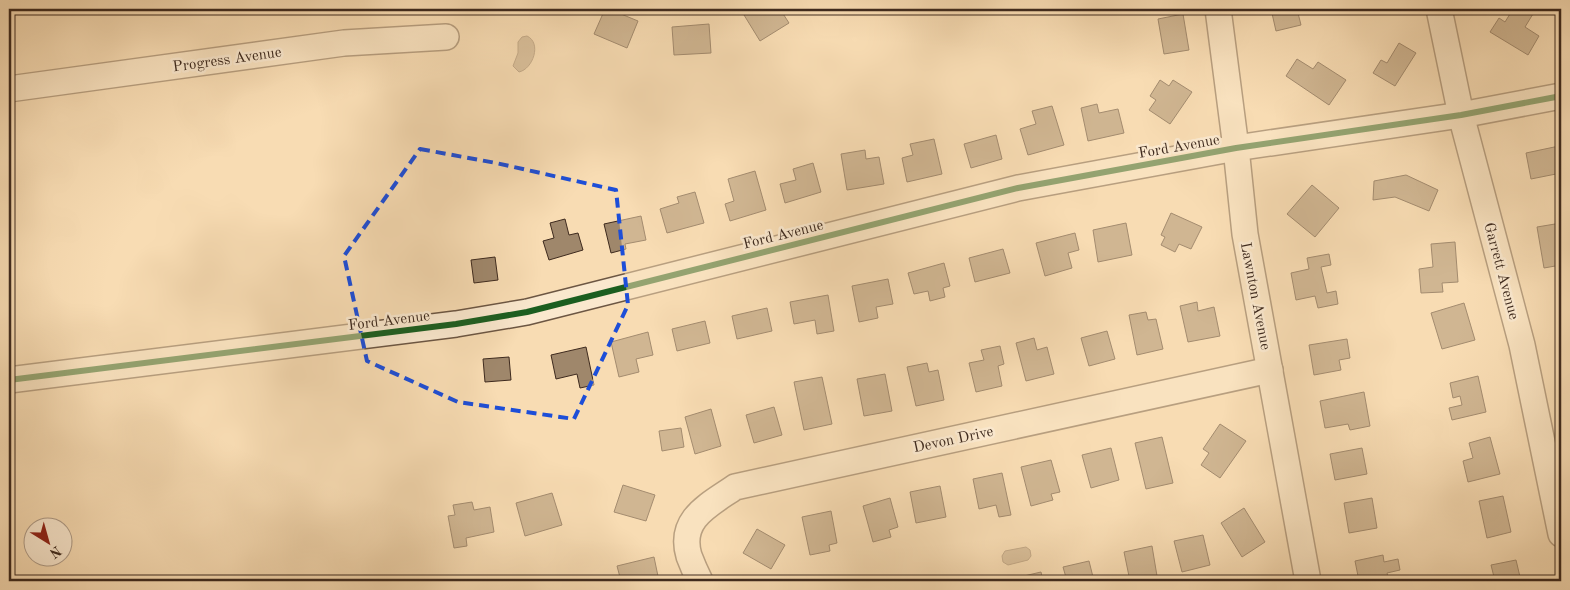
<svg xmlns="http://www.w3.org/2000/svg" width="1570" height="590" viewBox="0 0 1570 590" font-family="'Old Standard TT',serif">
  <style>
    .water { fill: #b99f80; stroke: #887059 }
    .building { fill: #9f876b; stroke: #3e2a1e }
    .lines { fill: none; stroke-linecap: round; stroke-linejoin: round }
    .minor-casing { stroke: #6c5643; stroke-width: 28 }
    .minor { stroke: #fae8ce; stroke-width: 25 }
    .cycleway-casing { stroke: #fae8ce; stroke-width: 9 }
    .cycleway { stroke: #1b5e20; stroke-width: 6 }
    .marked { fill: none; stroke: #1d4ed8; stroke-width: 4; stroke-dasharray: 10 6; stroke-linejoin: round }
    .labels { text-anchor: middle; stroke-width: 5; stroke-linejoin: round; paint-order: stroke }
    .street-label { font-size: 15px; fill: #3e2a1e; stroke: #fae8ce }
  </style>
  <rect width="100%" height="100%" fill="#f8dcb3"/>
  <filter id="stains"><feTurbulence type="fractalNoise" baseFrequency=".004" numOctaves="4"/><feColorMatrix values="0 0 0 0 .2 0 0 0 0 .09 0 0 0 0 .02 0 0 0 .5 -.17"/></filter>
  <radialGradient id="worn" r=".72"><stop offset=".6" stop-color="#630" stop-opacity="0"/><stop offset="1" stop-color="#630" stop-opacity=".3"/></radialGradient>
  <!-- water -->
  <g class="water">
    <path d="M 527,36 C 542,43 533,69 519,72 L 513,66 L 518,53 L 518,42 L 522,37 Z"/>
    <path d="M 1026,547 L 1030,550 L 1031,556 L 1028,560 L 1008,565 L 1003,562 L 1002,556 L 1005,551 Z"/>
  </g>
  <!-- building -->
  <g class="building">
    <path d="M 605,9 L 609,9 L 638,21 L 627,48 L 594,34 Z"/>
    <path d="M 754,9 L 780,9 L 789,23 L 760,41 L 744,15 Z"/>
    <path d="M 1271,9 L 1305,9 L 1306,11 L 1298,13 L 1301,25 L 1276,31 Z"/>
    <path d="M 1513,9 L 1536,9 L 1525,27 L 1539,36 L 1528,55 L 1490,32 L 1499,18 L 1505,22 Z"/>
    <path d="M 1557,9 L 1561,9 L 1561,29 Z"/>
    <path d="M 1183,14 L 1189,50 L 1164,54 L 1158,19 Z"/>
    <path d="M 709,24 L 711,53 L 674,55 L 672,27 Z"/>
    <path d="M 1399,43 L 1416,53 L 1395,86 L 1373,73 L 1381,60 L 1387,63 Z"/>
    <path d="M 1297,59 L 1313,69 L 1318,62 L 1346,80 L 1329,105 L 1286,76 Z"/>
    <path d="M 1160,80 L 1169,86 L 1173,80 L 1192,92 L 1170,124 L 1149,110 L 1156,100 L 1150,96 Z"/>
    <path d="M 1097,104 L 1099,113 L 1118,109 L 1124,133 L 1088,141 L 1081,108 Z"/>
    <path d="M 1052,106 L 1064,145 L 1028,155 L 1020,129 L 1036,124 L 1032,111 Z"/>
    <path d="M 996,135 L 1002,159 L 971,168 L 964,144 Z"/>
    <path d="M 934,139 L 942,174 L 907,182 L 902,158 L 913,155 L 910,144 Z"/>
    <path d="M 1559,146 L 1561,157 L 1561,173 L 1531,179 L 1526,153 Z"/>
    <path d="M 865,150 L 866,159 L 879,157 L 884,184 L 847,190 L 841,154 Z"/>
    <path d="M 813,163 L 821,192 L 785,203 L 780,184 L 796,180 L 793,169 Z"/>
    <path d="M 755,171 L 766,210 L 730,221 L 725,204 L 734,201 L 728,179 Z"/>
    <path d="M 1406,175 L 1438,190 L 1429,211 L 1395,197 L 1373,200 L 1374,181 Z"/>
    <path d="M 1312,185 L 1339,208 L 1315,237 L 1287,214 Z"/>
    <path d="M 695,192 L 704,223 L 667,233 L 660,209 L 679,203 L 677,197 Z"/>
    <path d="M 1171,213 L 1202,227 L 1191,249 L 1179,244 L 1175,252 L 1161,245 L 1165,237 L 1161,235 Z"/>
    <path d="M 641,216 L 646,240 L 625,244 L 626,249 L 611,253 L 604,224 Z"/>
    <path d="M 565,219 L 569,235 L 578,233 L 583,250 L 549,260 L 543,241 L 554,238 L 550,223 Z"/>
    <path d="M 1126,223 L 1132,255 L 1098,262 L 1093,230 Z"/>
    <path d="M 1561,223 L 1561,265 L 1544,268 L 1537,227 Z"/>
    <path d="M 1075,233 L 1079,250 L 1068,253 L 1072,268 L 1045,276 L 1036,243 Z"/>
    <path d="M 1455,242 L 1458,282 L 1442,283 L 1443,292 L 1421,293 L 1419,269 L 1433,267 L 1431,244 Z"/>
    <path d="M 1003,249 L 1010,273 L 975,282 L 969,258 Z"/>
    <path d="M 1329,254 L 1331,265 L 1321,267 L 1327,293 L 1336,291 L 1338,304 L 1318,308 L 1315,296 L 1296,300 L 1291,273 L 1309,269 L 1307,258 Z"/>
    <path d="M 495,257 L 498,280 L 474,283 L 471,260 Z"/>
    <path d="M 944,263 L 950,286 L 943,288 L 945,297 L 930,301 L 928,291 L 914,294 L 908,273 Z"/>
    <path d="M 888,279 L 893,304 L 876,307 L 878,318 L 859,322 L 852,286 Z"/>
    <path d="M 828,295 L 834,331 L 817,334 L 815,320 L 794,324 L 790,302 Z"/>
    <path d="M 1197,302 L 1198,311 L 1214,307 L 1220,336 L 1188,342 L 1180,306 Z"/>
    <path d="M 1464,303 L 1475,340 L 1442,349 L 1431,313 Z"/>
    <path d="M 767,308 L 772,331 L 737,339 L 732,316 Z"/>
    <path d="M 1146,312 L 1148,320 L 1156,319 L 1163,349 L 1137,355 L 1129,315 Z"/>
    <path d="M 705,321 L 710,343 L 677,351 L 672,329 Z"/>
    <path d="M 1107,331 L 1115,359 L 1089,366 L 1081,338 Z"/>
    <path d="M 648,332 L 653,355 L 636,359 L 639,372 L 619,377 L 611,342 Z"/>
    <path d="M 1034,338 L 1037,350 L 1047,347 L 1054,374 L 1026,381 L 1016,343 Z"/>
    <path d="M 1347,339 L 1350,358 L 1339,360 L 1341,370 L 1314,375 L 1309,345 Z"/>
    <path d="M 1561,343 L 1561,365 L 1556,344 Z"/>
    <path d="M 1000,346 L 1004,364 L 998,366 L 1002,386 L 976,392 L 969,363 L 984,360 L 981,350 Z"/>
    <path d="M 586,347 L 594,385 L 580,388 L 577,374 L 556,379 L 551,355 Z"/>
    <path d="M 509,357 L 511,380 L 485,382 L 483,359 Z"/>
    <path d="M 927,363 L 929,372 L 938,370 L 944,400 L 916,406 L 907,367 Z"/>
    <path d="M 885,374 L 892,411 L 864,416 L 857,379 Z"/>
    <path d="M 1478,376 L 1486,412 L 1452,420 L 1449,408 L 1462,405 L 1460,396 L 1453,398 L 1450,383 Z"/>
    <path d="M 822,377 L 832,424 L 804,430 L 794,382 Z"/>
    <path d="M 1364,392 L 1370,426 L 1350,430 L 1348,424 L 1325,428 L 1320,401 Z"/>
    <path d="M 774,407 L 782,435 L 754,443 L 746,415 Z"/>
    <path d="M 711,409 L 721,446 L 695,454 L 685,417 Z"/>
    <path d="M 1220,424 L 1246,441 L 1220,478 L 1201,465 L 1209,453 L 1203,449 Z"/>
    <path d="M 681,428 L 684,447 L 662,451 L 659,431 Z"/>
    <path d="M 1162,437 L 1173,483 L 1146,489 L 1135,443 Z"/>
    <path d="M 1490,437 L 1500,474 L 1468,482 L 1463,461 L 1473,458 L 1469,443 Z"/>
    <path d="M 1111,448 L 1119,480 L 1091,488 L 1082,455 Z"/>
    <path d="M 1362,448 L 1367,474 L 1335,480 L 1330,454 Z"/>
    <path d="M 1051,460 L 1060,492 L 1051,494 L 1053,500 L 1031,506 L 1021,467 Z"/>
    <path d="M 1002,473 L 1011,515 L 999,517 L 996,505 L 979,509 L 973,479 Z"/>
    <path d="M 623,485 L 655,495 L 646,521 L 614,512 Z"/>
    <path d="M 940,486 L 946,517 L 916,523 L 910,492 Z"/>
    <path d="M 552,493 L 562,525 L 525,536 L 516,503 Z"/>
    <path d="M 1503,496 L 1511,532 L 1487,538 L 1479,501 Z"/>
    <path d="M 890,498 L 898,527 L 889,530 L 891,537 L 873,542 L 863,506 Z"/>
    <path d="M 1372,498 L 1377,528 L 1349,533 L 1344,503 Z"/>
    <path d="M 472,502 L 474,510 L 490,507 L 494,532 L 466,538 L 467,546 L 454,548 L 448,516 L 455,515 L 453,505 Z"/>
    <path d="M 1244,508 L 1265,542 L 1242,557 L 1221,523 Z"/>
    <path d="M 831,511 L 837,543 L 829,545 L 830,551 L 810,555 L 802,517 Z"/>
    <path d="M 757,529 L 785,545 L 771,569 L 743,553 Z"/>
    <path d="M 1203,535 L 1210,565 L 1182,572 L 1174,541 Z"/>
    <path d="M 1152,546 L 1157,576 L 1130,581 L 1124,552 Z"/>
    <path d="M 1383,555 L 1384,562 L 1398,559 L 1400,570 L 1387,573 L 1389,581 L 1359,581 L 1355,561 Z"/>
    <path d="M 654,557 L 659,581 L 621,581 L 617,566 Z"/>
    <path d="M 1516,560 L 1521,581 L 1495,581 L 1491,565 Z"/>
    <path d="M 1089,561 L 1094,581 L 1067,581 L 1063,567 Z"/>
    <path d="M 1041,572 L 1043,581 L 1012,581 L 1011,579 Z"/>
  </g>
  <g class="lines">
    <defs>
      <g id="minor">
        <path d="M 1218,9 L 1236,148 L 1245,234 L 1308,581"/>
        <path d="M 1439,9 L 1461,115 L 1522,345 L 1561,534"/>
        <path d="M 9,89 L 344,43 L 446,37"/>
        <path d="M 9,380 L 456,324 L 527,312 L 1018,188 L 1236,148 L 1461,115 L 1561,96"/>
        <path d="M 700,581 C 696,573 692,564 689,556 C 678,519 709,505 735,487 L 1270,370"/>
      </g>
    </defs>
    <!-- minor casing -->
    <use href="#minor" class="minor-casing"/>
    <!-- minor -->
    <use href="#minor" class="minor"/>
    <defs>
      <path id="cycleway" d="M 9,380 L 456,324 L 527,312 L 1018,188 L 1236,148 L 1461,115 L 1561,96"/>
    </defs>
    <!-- cycleway casing -->
    <use href="#cycleway" class="cycleway-casing"/>
    <!-- cycleway -->
    <use href="#cycleway" class="cycleway"/>
  </g>
  <!-- marked area -->
  <path d="M0 0H1570V590H0ZM 420,149 L 496,163 L 616,190 L 628,305 L 574,419 L 458,402 L 367,361 L 344,256 Z" fill="#f8dcb3" fill-opacity=".55" fill-rule="evenodd"/>
  <path class="marked" d="M 420,149 L 496,163 L 616,190 L 628,305 L 574,419 L 458,402 L 367,361 L 344,256 Z"/>
  <g class="labels">
    <!-- street labels -->
    <g class="street-label">
      <text transform="translate(227 59) rotate(-8)" y="5">Progress Avenue</text>
      <text transform="translate(1179 146) rotate(-10)" y="5">Ford Avenue</text>
      <text transform="translate(783 234) rotate(-14)" y="5">Ford Avenue</text>
      <text transform="translate(1502 271) rotate(75)" y="5">Garrett Avenue</text>
      <text transform="translate(1256 296) rotate(79)" y="5">Lawnton Avenue</text>
      <text transform="translate(389 320) rotate(-7)" y="5">Ford Avenue</text>
      <text transform="translate(953 439) rotate(-12)" y="5">Devon Drive</text>
    </g>
  </g>
  <!-- margin -->
  <rect width="1570" height="590" fill="none" stroke="#f8dcb3" stroke-width="30"/>
  <rect x="10" y="10" width="1550" height="570" fill="none" stroke="#3e2a1e" stroke-width="2.5"/>
  <rect x="15" y="15" width="1540" height="560" fill="none" stroke="#3e2a1e"/>
  <!-- north arrow -->
  <g transform="translate(48 542) rotate(143)"><circle r="24" fill="#fae8ce" stroke="#af9c88"/>
  <path d="M0-4L9 19L0 12L-9 19Z" fill="#8f2418"/>
  <text y="-8" font-size="14" font-weight="bold" text-anchor="middle" fill="#3e2a1e">N</text>
  </g>
  <rect width="100%" height="100%" filter="url(#stains)"/>
  <rect width="100%" height="100%" fill="url(#worn)"/>
</svg>
